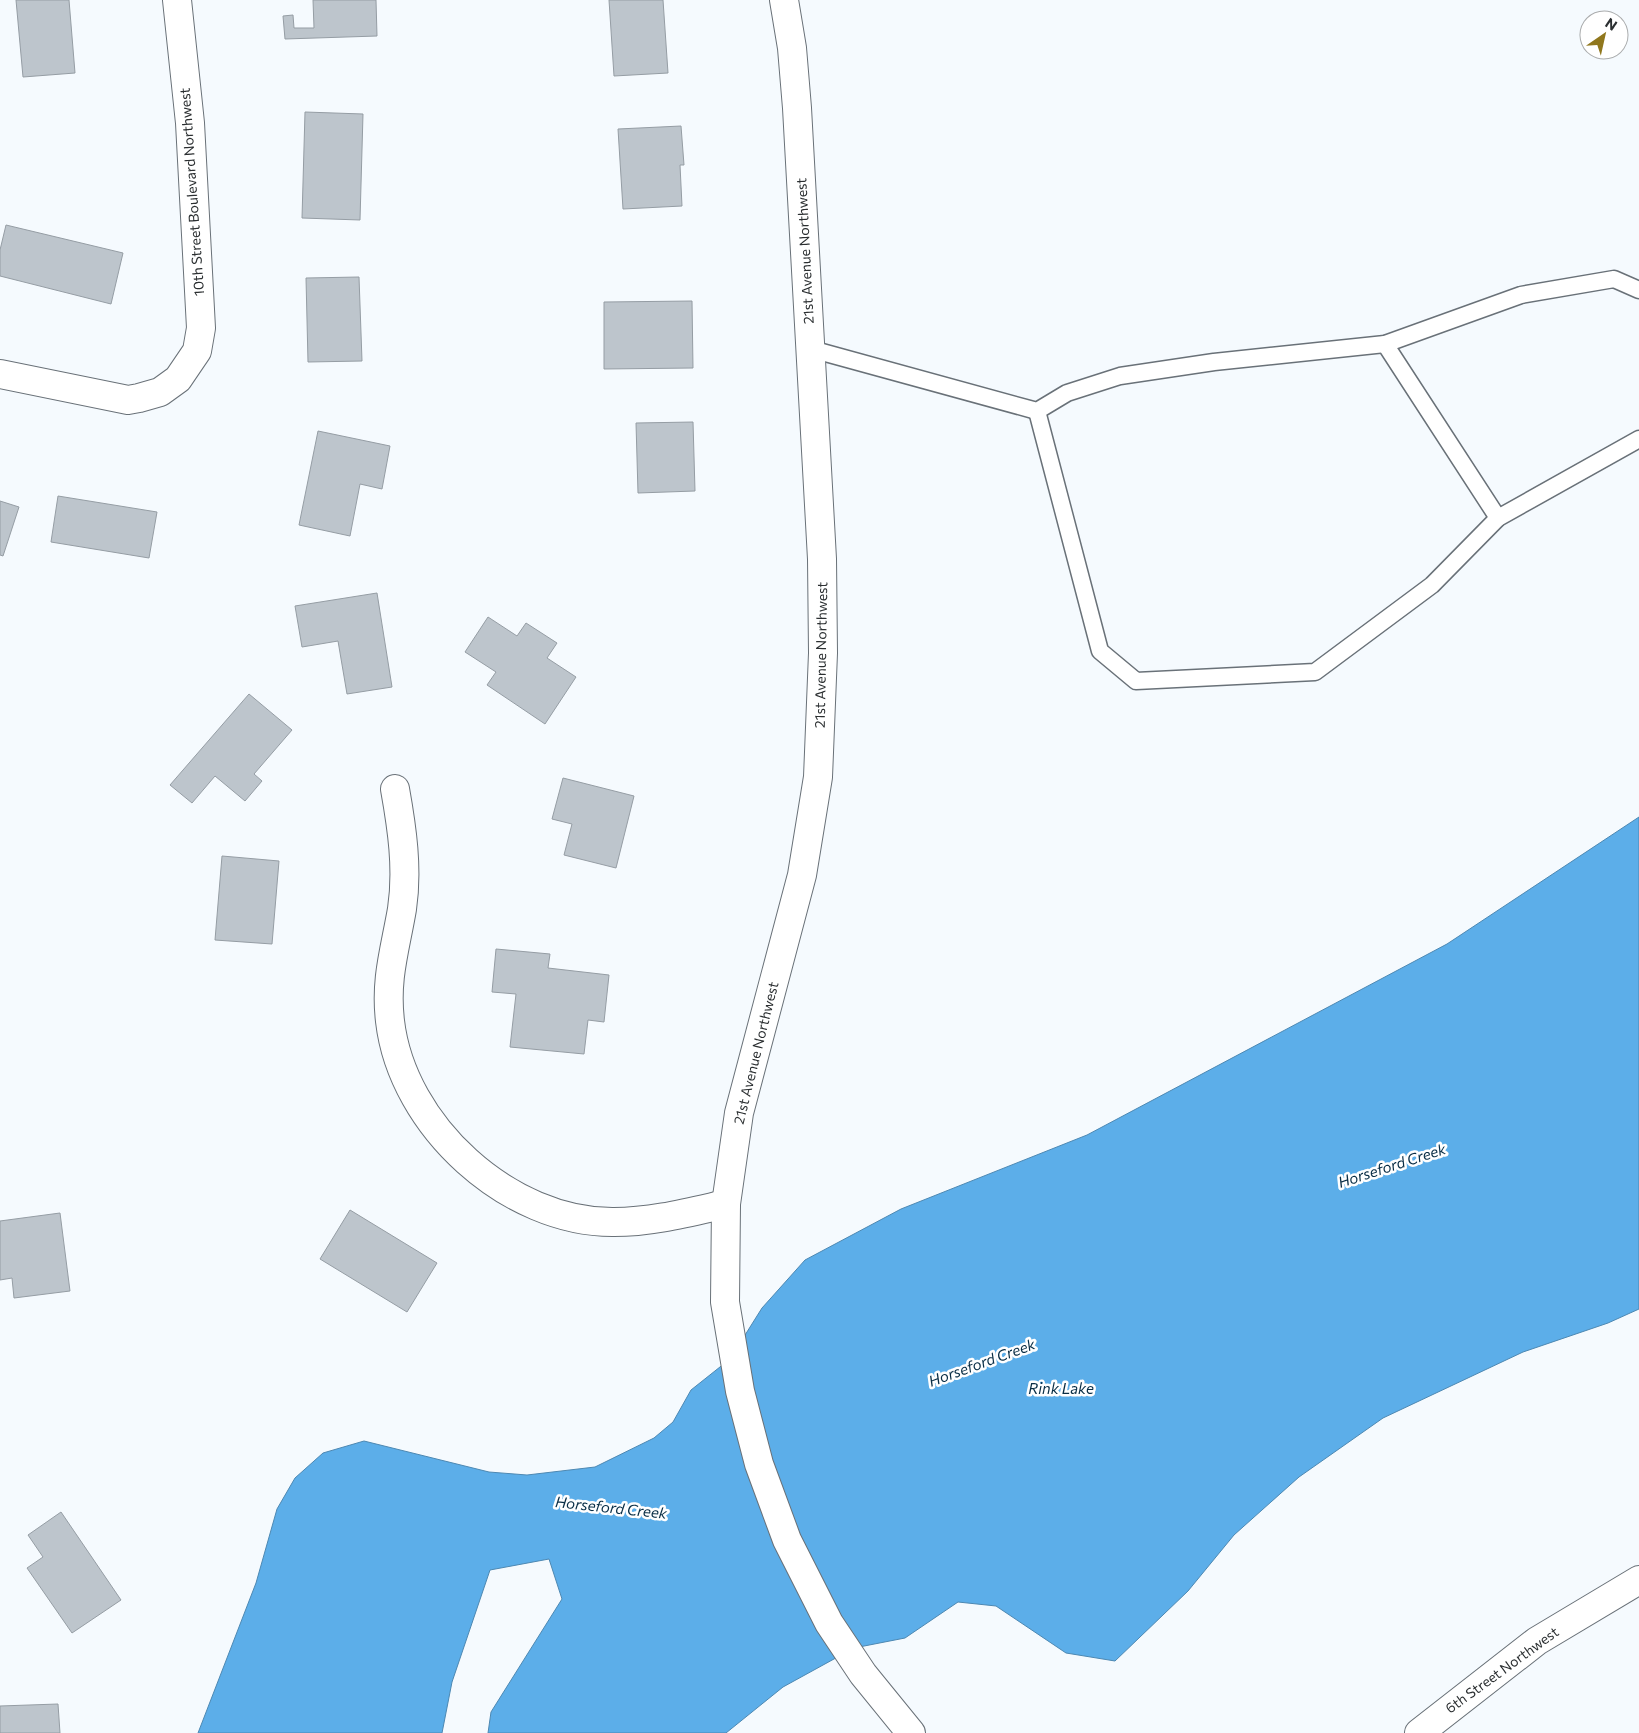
<svg xmlns="http://www.w3.org/2000/svg" width="1639" height="1733" viewBox="0 0 1639 1733" font-family="Commissioner,sans-serif">
  <style>
    .water { fill: #5caee9; stroke: #4d88b2 }
    .building { fill: #bdc5cc; stroke: #959da4 }
    .lines { fill: none; stroke-linecap: round; stroke-linejoin: round }
    .service-casing { stroke: #697178; stroke-width: 19 }
    .minor-casing { stroke: #697178; stroke-width: 30 }
    .tertiary-casing { stroke: #697178; stroke-width: 30 }
    .service { stroke: #fff; stroke-width: 16 }
    .minor { stroke: #fff; stroke-width: 28 }
    .tertiary { stroke: #fff; stroke-width: 28 }
    .labels { text-anchor: middle; stroke-width: 5; stroke-linejoin: round; paint-order: stroke }
    .street-label { font-size: 14px; fill: #2b2f31; stroke: #fff }
    .water-label { font-size: 15px; font-style: italic; fill: #082d45; stroke: #fff }
  </style>
  <rect width="100%" height="100%" fill="#f5fafe"/>
  <!-- water -->
  <path class="water" d="M 1639,817 L 1639,1309 L 1608,1323 L 1523,1352 L 1383,1418 L 1299,1477 L 1234,1535 L 1188,1591 L 1115,1661 L 1066,1653 L 996,1606 L 958,1602 L 905,1638 L 854,1648 L 783,1687 L 726,1733 L 488,1733 L 491,1712 L 562,1599 L 549,1559 L 490,1570 L 452,1682 L 442,1733 L 198,1733 L 256,1583 L 277,1509 L 295,1478 L 323,1453 L 364,1441 L 489,1472 L 527,1475 L 595,1467 L 654,1438 L 673,1422 L 691,1390 L 730,1359 L 762,1308 L 805,1260 L 901,1209 L 1087,1135 L 1447,944 Z"/>
  <!-- building -->
  <g class="building">
    <path d="M 16,0 L 69,0 L 75,73 L 23,77 Z"/>
    <path d="M 313,0 L 376,0 L 377,36 L 285,39 L 283,16 L 293,15 L 294,28 L 314,28 Z"/>
    <path d="M 609,0 L 663,0 L 668,73 L 614,76 Z"/>
    <path d="M 305,112 L 363,114 L 360,220 L 302,218 Z"/>
    <path d="M 681,126 L 684,165 L 680,165 L 682,206 L 623,209 L 618,129 Z"/>
    <path d="M 6,225 L 123,253 L 111,304 L 0,276 L 0,250 Z"/>
    <path d="M 359,277 L 362,361 L 308,362 L 306,278 Z"/>
    <path d="M 692,301 L 693,368 L 604,369 L 604,302 Z"/>
    <path d="M 693,422 L 695,491 L 638,493 L 636,423 Z"/>
    <path d="M 318,431 L 390,446 L 382,489 L 360,484 L 350,536 L 299,525 Z"/>
    <path d="M 58,496 L 157,512 L 149,558 L 51,542 Z"/>
    <path d="M 0,501 L 19,507 L 3,556 L 0,555 Z"/>
    <path d="M 377,593 L 392,687 L 347,694 L 338,641 L 302,647 L 295,606 Z"/>
    <path d="M 488,617 L 517,636 L 526,623 L 557,643 L 547,658 L 576,677 L 545,724 L 487,685 L 496,672 L 465,652 Z"/>
    <path d="M 249,694 L 292,730 L 254,774 L 262,781 L 245,801 L 215,776 L 192,803 L 170,785 Z"/>
    <path d="M 563,778 L 634,796 L 616,868 L 564,855 L 572,824 L 552,819 Z"/>
    <path d="M 222,856 L 279,861 L 272,944 L 215,940 Z"/>
    <path d="M 496,949 L 550,954 L 548,968 L 609,975 L 604,1022 L 588,1020 L 584,1054 L 510,1047 L 516,994 L 492,992 Z"/>
    <path d="M 350,1210 L 437,1263 L 407,1312 L 320,1259 Z"/>
    <path d="M 60,1213 L 70,1291 L 14,1298 L 12,1278 L 0,1280 L 0,1221 Z"/>
    <path d="M 61,1512 L 121,1600 L 72,1633 L 27,1568 L 43,1557 L 28,1535 Z"/>
    <path d="M 58,1704 L 60,1733 L 0,1733 L 0,1706 Z"/>
  </g>
  <g class="lines">
    <defs>
      <g id="service">
        <path d="M 1385,344 L 1498,518"/>
        <path d="M 811,349 L 1037,411 L 1067,393 L 1120,376 L 1214,362 L 1385,344 L 1521,295 L 1614,279 L 1639,290"/>
        <path d="M 1037,411 L 1100,651 L 1136,681 L 1315,672 L 1432,585 L 1498,518 L 1639,439"/>
      </g>
      <g id="minor">
        <path d="M 0,374 L 128,400 L 139,398 L 160,392 L 178,379 L 197,351 L 201,328 L 190,123 L 177,0"/>
        <path d="M 395,789 C 402,828 408,869 402,909 C 395,950 385,979 390,1021 C 402,1126 509,1223 614,1222 C 652,1222 690,1212 726,1204"/>
      </g>
      <g id="tertiary">
        <path d="M 784,0 L 792,48 L 797,108 L 822,559 L 823,653 L 818,777 L 802,875 L 739,1113 L 726,1204 L 725,1302 L 740,1391 L 759,1464 L 787,1540 L 829,1623 L 863,1674 L 911,1733"/>
        <path d="M 1419,1733 L 1537,1641 L 1639,1580"/>
      </g>
    </defs>
    <!-- service casing -->
    <use href="#service" class="service-casing"/>
    <!-- minor casing -->
    <use href="#minor" class="minor-casing"/>
    <!-- tertiary casing -->
    <use href="#tertiary" class="tertiary-casing"/>
    <!-- service -->
    <use href="#service" class="service"/>
    <!-- minor -->
    <use href="#minor" class="minor"/>
    <!-- tertiary -->
    <use href="#tertiary" class="tertiary"/>
  </g>
  <g class="labels">
    <!-- street labels -->
    <g class="street-label">
      <text transform="translate(192 192) rotate(-94)" y="5">10th Street Boulevard Northwest</text>
      <text transform="translate(805 251) rotate(-93)" y="5">21st Avenue Northwest</text>
      <text transform="translate(821 655) rotate(-89)" y="5">21st Avenue Northwest</text>
      <text transform="translate(756 1053) rotate(-76)" y="5">21st Avenue Northwest</text>
      <text transform="translate(1502 1670) rotate(-36)" y="5">6th Street Northwest</text>
    </g>
    <!-- water labels -->
    <g class="water-label">
      <text transform="translate(1392 1166) rotate(-18)" y="5">Horseford Creek</text>
      <text transform="translate(982 1363) rotate(-20)" y="5">Horseford Creek</text>
      <text x="1061" y="1394">Rink Lake</text>
      <text transform="translate(611 1508) rotate(6)" y="5">Horseford Creek</text>
    </g>
  </g>
  <!-- north arrow -->
  <g transform="translate(1604 35) rotate(34)"><circle r="24" fill="#ffffff" stroke="#aaacad"/>
  <path d="M0-4L9 19L0 12L-9 19Z" fill="#90771d"/>
  <text y="-8" font-size="14" font-weight="bold" text-anchor="middle" fill="#2b2f31">N</text>
  </g>
</svg>
